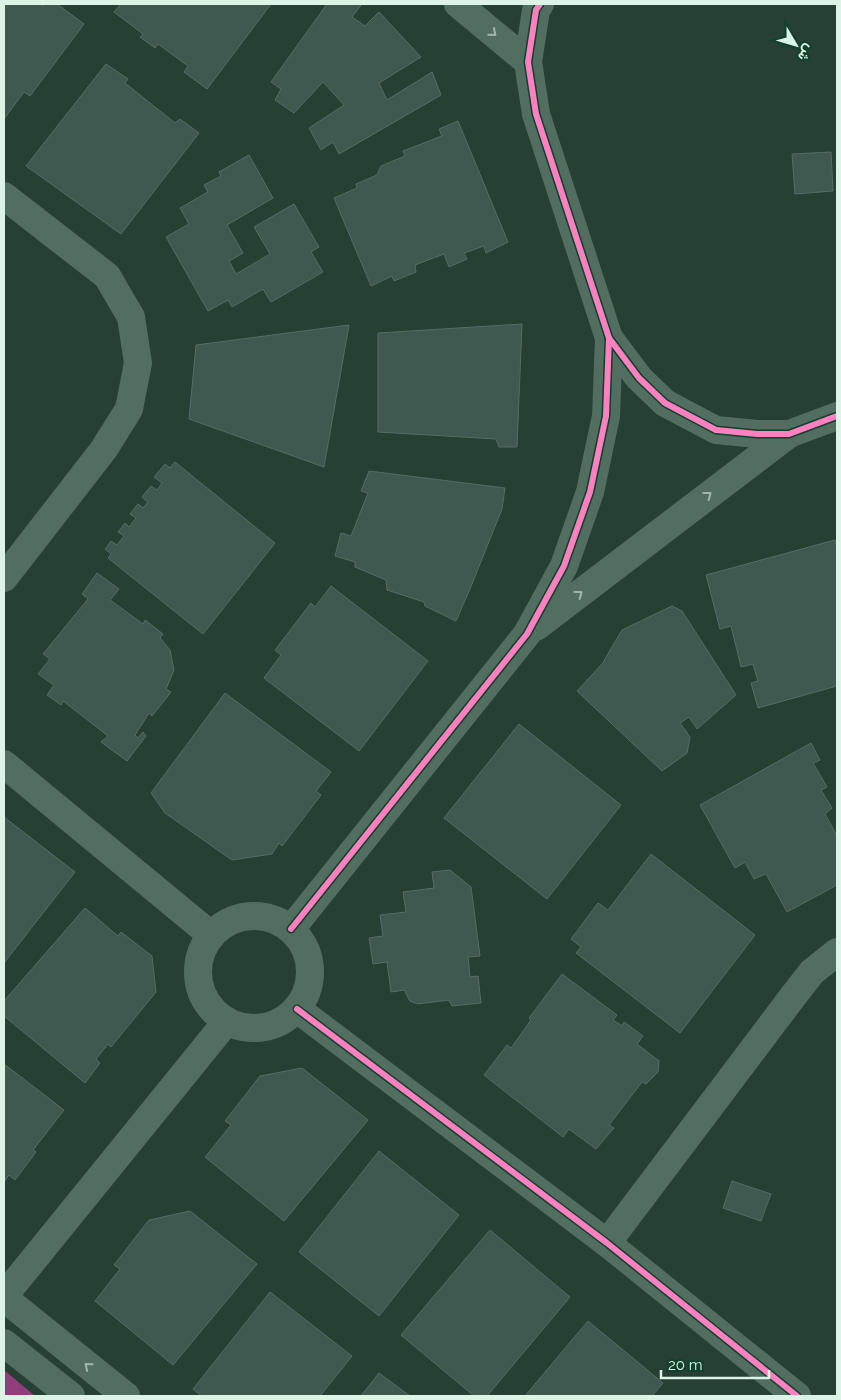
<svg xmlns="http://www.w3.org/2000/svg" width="841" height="1400" viewBox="0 0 841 1400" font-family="Raleway,Vazirmatn,sans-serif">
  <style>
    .green { fill: #933e7c }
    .building { fill: #3f5850; stroke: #566d66 }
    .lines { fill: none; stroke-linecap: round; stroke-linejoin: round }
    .minor { stroke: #516e60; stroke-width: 28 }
    .cycleway-casing { stroke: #0f412b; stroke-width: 9 }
    .cycleway { stroke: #ff80c0; stroke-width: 6 }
    .oneway { stroke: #9db8aa }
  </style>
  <rect width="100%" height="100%" fill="#264034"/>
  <!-- green -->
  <path class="green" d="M 4,1370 L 35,1396 L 4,1396 Z"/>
  <!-- building -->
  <g class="building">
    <path d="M 4,4 L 40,4 L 43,6 L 45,4 L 57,4 L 84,24 L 30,96 L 24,92 L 4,119 Z"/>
    <path d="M 121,4 L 271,4 L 207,89 L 184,72 L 188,66 L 158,44 L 155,48 L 140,37 L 143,34 L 114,12 Z"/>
    <path d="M 327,4 L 362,4 L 352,17 L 365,26 L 379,12 L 421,57 L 379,83 L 387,100 L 432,72 L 441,95 L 339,154 L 333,142 L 321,150 L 309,128 L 344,105 L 323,82 L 294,113 L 275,100 L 281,89 L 271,82 Z"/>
    <path d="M 106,64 L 128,79 L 125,83 L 175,123 L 180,119 L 199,133 L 121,234 L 26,166 Z"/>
    <path d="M 458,121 L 508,242 L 486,253 L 484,246 L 464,253 L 467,259 L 449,267 L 444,254 L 415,265 L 416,272 L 394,281 L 392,276 L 371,286 L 334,198 L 357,188 L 356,184 L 377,175 L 381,166 L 405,156 L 403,151 L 442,136 L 439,129 Z"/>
    <path d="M 831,152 L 833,191 L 795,194 L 792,154 Z"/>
    <path d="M 249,155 L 273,198 L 227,225 L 243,253 L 229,261 L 236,274 L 270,254 L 254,227 L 294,204 L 319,247 L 311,252 L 323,272 L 271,302 L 263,289 L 232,307 L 228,300 L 208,311 L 166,237 L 189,224 L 180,208 L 208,192 L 204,185 L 221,176 L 219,172 Z"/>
    <path d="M 522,324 L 517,447 L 499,447 L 496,439 L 378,432 L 378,333 Z"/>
    <path d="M 349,325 L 324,467 L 189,419 L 196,345 Z"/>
    <path d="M 175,462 L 275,543 L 203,634 L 108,558 L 111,554 L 105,549 L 111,541 L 117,545 L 124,536 L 118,532 L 125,523 L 129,527 L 136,518 L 130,514 L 138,504 L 143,508 L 148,502 L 142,497 L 151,486 L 157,490 L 162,483 L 154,477 L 165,464 L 170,468 Z"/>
    <path d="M 369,471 L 505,488 L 502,509 L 470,589 L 456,621 L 425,606 L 424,602 L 387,590 L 386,580 L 355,567 L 355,562 L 335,556 L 341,533 L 351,536 L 368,493 L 361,491 Z"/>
    <path d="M 835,540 L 837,548 L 837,686 L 758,708 L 751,683 L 758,681 L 753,664 L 741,667 L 731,626 L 720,629 L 706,575 Z"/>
    <path d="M 97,573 L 119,589 L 110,600 L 143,624 L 145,620 L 163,634 L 160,638 L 170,650 L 174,670 L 166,689 L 171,692 L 152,716 L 149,713 L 135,735 L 138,738 L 143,732 L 146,736 L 127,761 L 101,742 L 108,736 L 63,701 L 61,705 L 47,695 L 54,685 L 38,674 L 50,659 L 43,654 L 88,599 L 82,594 Z"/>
    <path d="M 331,586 L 428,661 L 359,751 L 264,678 L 281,655 L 275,650 L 311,603 L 315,607 Z"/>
    <path d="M 672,606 L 682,611 L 736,695 L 697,729 L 689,717 L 680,723 L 690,737 L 687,753 L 662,771 L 577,691 L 602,664 L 622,630 Z"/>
    <path d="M 225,693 L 331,772 L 316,791 L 321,795 L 282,846 L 279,843 L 272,854 L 232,860 L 165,813 L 151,793 Z"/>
    <path d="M 519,724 L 621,805 L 547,899 L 444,818 Z"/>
    <path d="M 811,743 L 820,760 L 813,763 L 827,787 L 821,790 L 832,808 L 825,814 L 837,836 L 837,885 L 787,912 L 766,874 L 754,879 L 745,862 L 735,868 L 700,805 Z"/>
    <path d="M 4,817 L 75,872 L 4,963 Z"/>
    <path d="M 651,854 L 755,935 L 680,1033 L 576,953 L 581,947 L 571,939 L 598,903 L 608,910 Z"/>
    <path d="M 450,870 L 471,887 L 480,956 L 468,957 L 470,977 L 478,976 L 481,1003 L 452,1006 L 449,1000 L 418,1004 L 410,1001 L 406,994 L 405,990 L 391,992 L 387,962 L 373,964 L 369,938 L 383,936 L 380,915 L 406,912 L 403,892 L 434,888 L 432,872 Z"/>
    <path d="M 85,908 L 118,936 L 121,932 L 152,956 L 156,992 L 111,1047 L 108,1044 L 96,1059 L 100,1063 L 85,1083 L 4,1016 L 4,1001 Z"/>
    <path d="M 562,974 L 617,1015 L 613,1020 L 622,1026 L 624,1022 L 643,1036 L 637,1044 L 659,1061 L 658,1072 L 646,1084 L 642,1082 L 609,1125 L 614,1128 L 596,1149 L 569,1129 L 563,1137 L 484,1075 L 507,1045 L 511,1048 L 531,1020 L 529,1018 Z"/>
    <path d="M 4,1064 L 64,1110 L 33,1150 L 36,1152 L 15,1180 L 9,1175 L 4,1182 Z"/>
    <path d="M 302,1068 L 368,1120 L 284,1221 L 205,1157 L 231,1125 L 225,1121 L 260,1076 Z"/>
    <path d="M 379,1151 L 459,1215 L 379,1316 L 299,1252 Z"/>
    <path d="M 732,1181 L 771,1194 L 761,1221 L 723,1208 Z"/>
    <path d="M 190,1211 L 257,1264 L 173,1365 L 95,1301 L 120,1269 L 114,1265 L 149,1220 Z"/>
    <path d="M 490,1230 L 570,1297 L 487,1396 L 474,1396 L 401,1335 Z"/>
    <path d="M 270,1292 L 352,1356 L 320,1396 L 202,1396 L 193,1389 Z"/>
    <path d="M 588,1321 L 663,1383 L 652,1396 L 525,1396 Z"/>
    <path d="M 379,1373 L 410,1396 L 361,1396 Z"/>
  </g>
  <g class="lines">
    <!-- minor -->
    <g class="minor">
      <path d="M 458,4 L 528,62"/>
      <path d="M 540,4 L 536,10 L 528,62 L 536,114 L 609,338 L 639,378 L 665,403 L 716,430 L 757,434 L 789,434 L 837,416"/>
      <path d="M 4,196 L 107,276 L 131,317 L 138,363 L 129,409 L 104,449 L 4,578"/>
      <path d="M 536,627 L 789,434"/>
      <path d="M 4,764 L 211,935"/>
      <circle cx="254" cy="972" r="56"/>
      <path d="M 291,929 L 527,634 L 564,566 L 590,492 L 606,416 L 609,338"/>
      <path d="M 297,1009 L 607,1243 L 797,1396"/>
      <path d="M 607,1243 L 794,995 L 812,972 L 837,952"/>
      <path d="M 4,1296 L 227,1021"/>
      <path d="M 4,1298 L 126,1396"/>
      <path d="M 4,1343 L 71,1396"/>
    </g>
    <defs>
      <g id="cycleway">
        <path d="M 540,4 L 536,10 L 528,62 L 536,114 L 609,338 L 639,378 L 665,403 L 716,430 L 757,434 L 789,434 L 837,416"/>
        <path d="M 291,929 L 527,634 L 564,566 L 590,492 L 606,416 L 609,338"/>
        <path d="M 297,1009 L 607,1243 L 797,1396"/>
      </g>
    </defs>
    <!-- cycleway casing -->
    <use href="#cycleway" class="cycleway-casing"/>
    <!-- cycleway -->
    <use href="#cycleway" class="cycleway"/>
  </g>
  <!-- one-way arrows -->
  <defs><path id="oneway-chevron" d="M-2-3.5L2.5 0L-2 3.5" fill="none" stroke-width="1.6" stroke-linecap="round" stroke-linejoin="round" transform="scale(1.25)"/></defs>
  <g class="oneway">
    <use href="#oneway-chevron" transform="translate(493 33) rotate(40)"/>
    <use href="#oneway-chevron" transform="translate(708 495) rotate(-37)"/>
    <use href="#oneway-chevron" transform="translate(579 594) rotate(-37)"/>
    <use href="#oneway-chevron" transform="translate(88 1366) rotate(-141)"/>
  </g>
  <!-- border -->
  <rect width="841" height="1400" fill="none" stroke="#dbf4e6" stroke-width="10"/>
  <!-- north arrow -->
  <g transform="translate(796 45) rotate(128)" stroke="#0f412b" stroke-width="4" paint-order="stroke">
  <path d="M0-4L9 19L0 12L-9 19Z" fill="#dbf4e6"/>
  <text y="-8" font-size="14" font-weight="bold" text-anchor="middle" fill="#dbf4e6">ش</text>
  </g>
  <!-- scale -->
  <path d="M661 1370v8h108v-8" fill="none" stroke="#dbf4e6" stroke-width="2.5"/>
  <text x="668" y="1370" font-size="15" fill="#dbf4e6" stroke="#0f412b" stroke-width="4" paint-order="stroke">20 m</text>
</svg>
